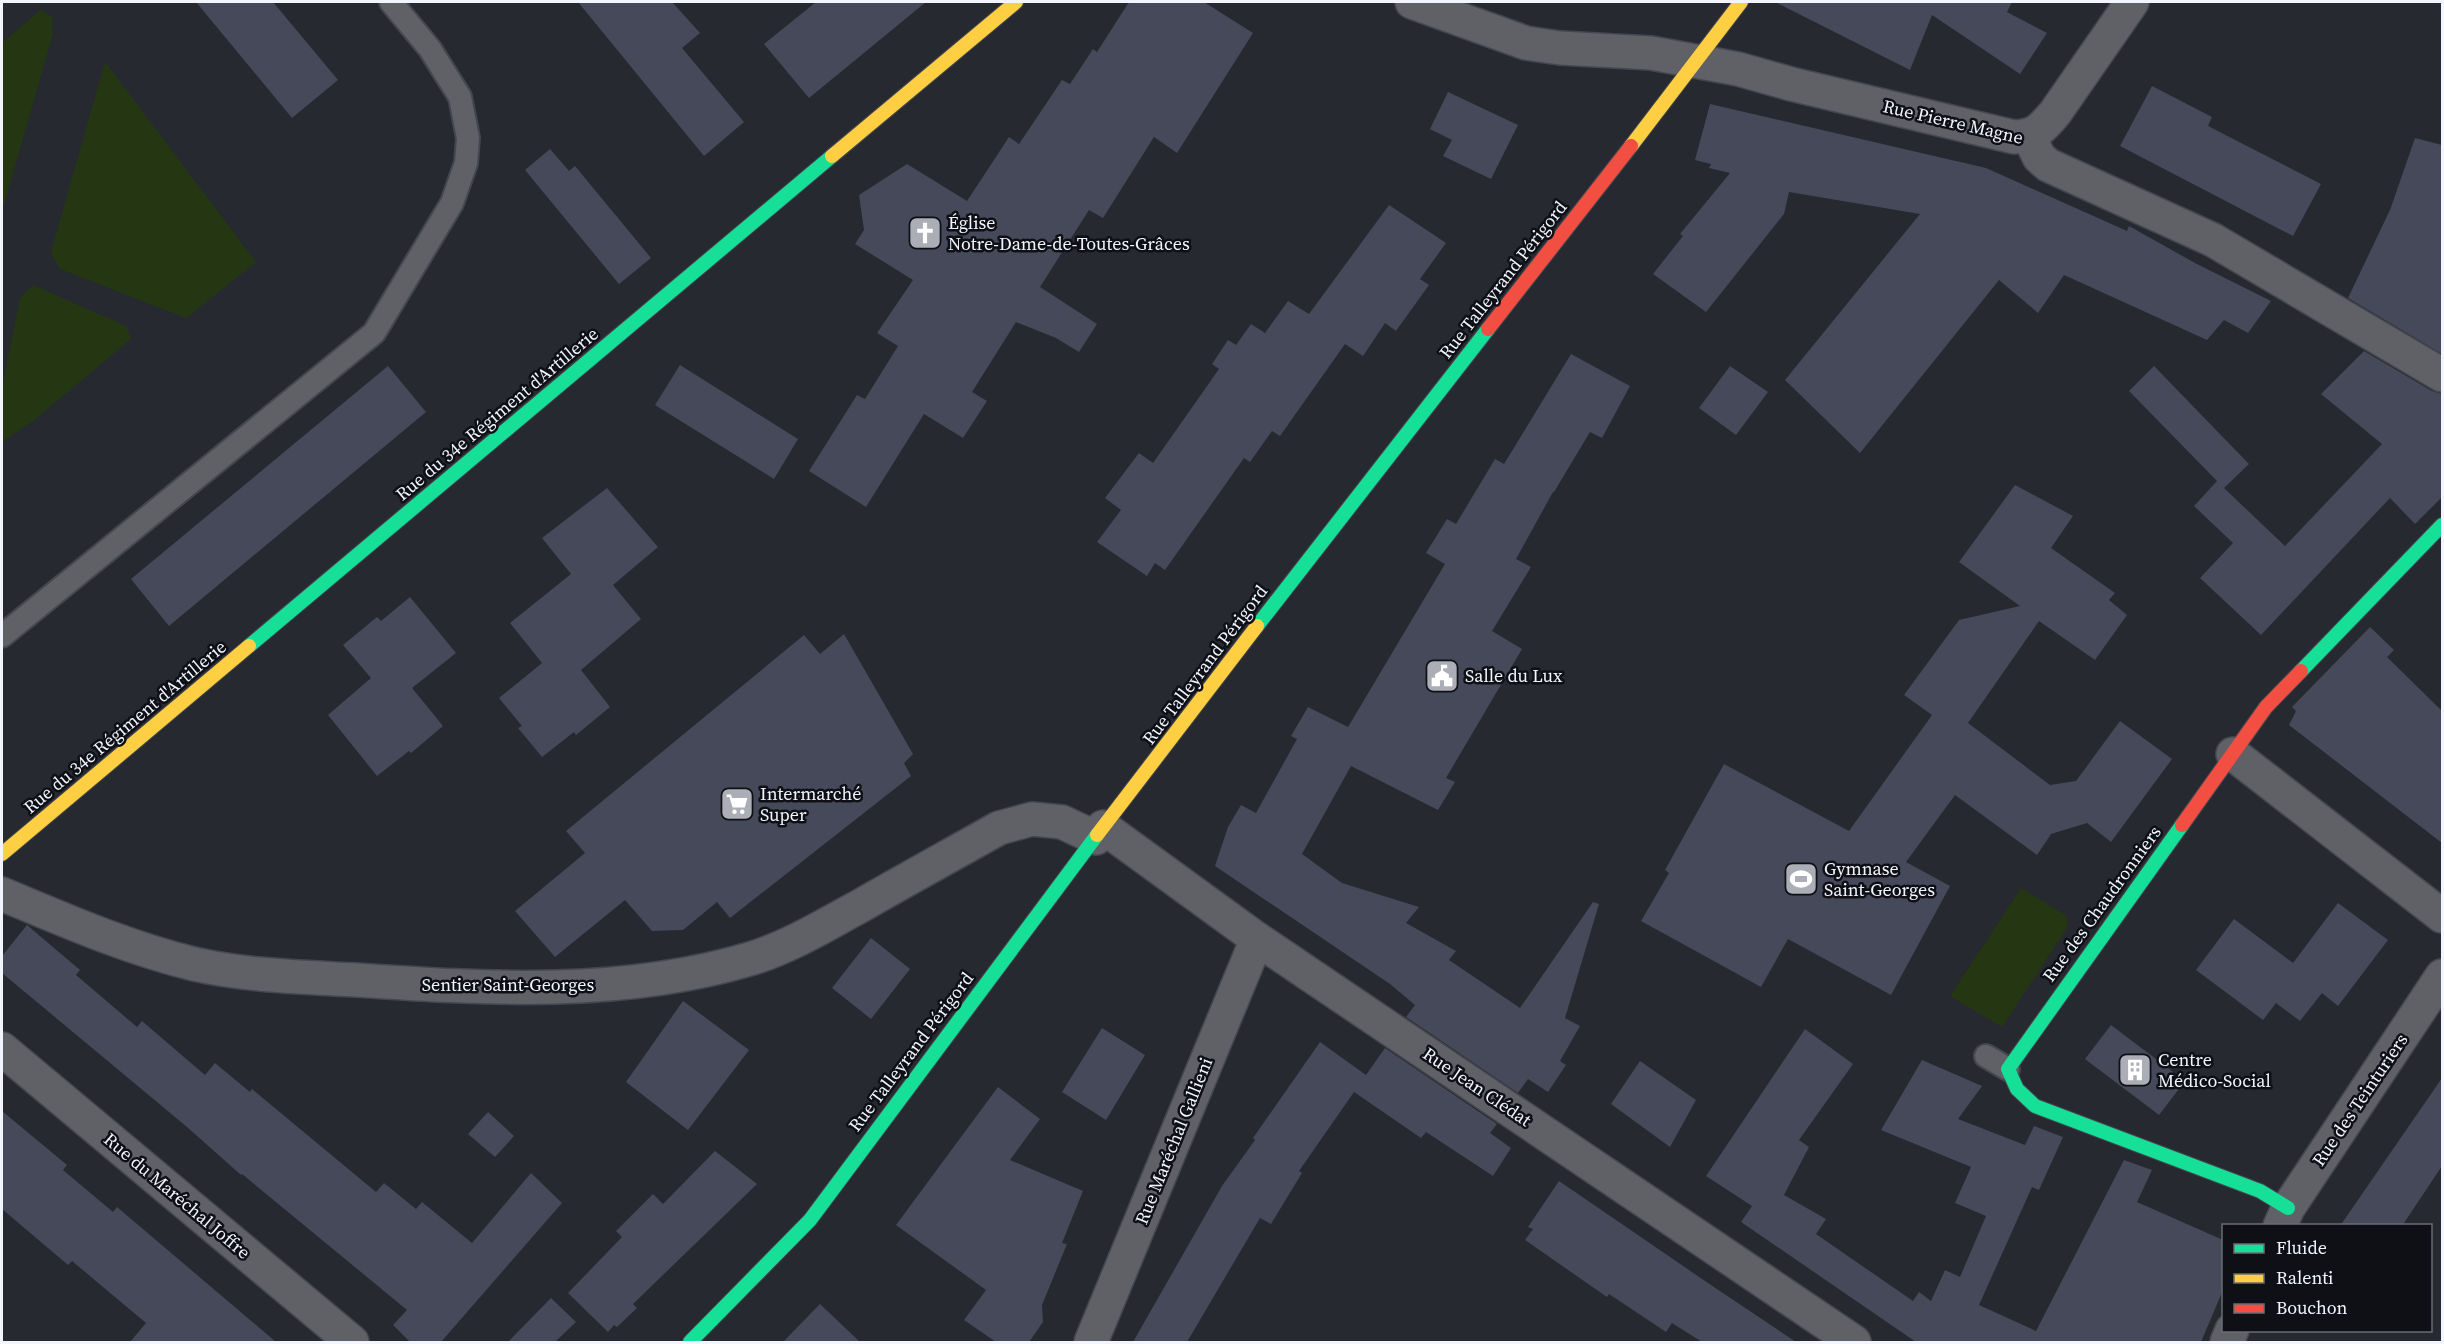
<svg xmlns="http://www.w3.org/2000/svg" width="2444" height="1344" viewBox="0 0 2444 1344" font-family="'Source Serif 4',serif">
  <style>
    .green { fill: #243712 }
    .building { fill: #454959 }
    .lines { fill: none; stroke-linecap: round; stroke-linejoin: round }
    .lane-casing { stroke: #45474e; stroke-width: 26 }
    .street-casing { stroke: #45474e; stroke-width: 36 }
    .fast-casing { stroke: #45474e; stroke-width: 16 }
    .slow-casing { stroke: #45474e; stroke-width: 16 }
    .jam-casing { stroke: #45474e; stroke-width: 16 }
    .lane { stroke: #5f6167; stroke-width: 22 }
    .street { stroke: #5f6167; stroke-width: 33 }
    .fast { stroke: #16e098; stroke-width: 14 }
    .slow { stroke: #ffcf43; stroke-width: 14 }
    .jam { stroke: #f24e42; stroke-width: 14 }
    .labels { text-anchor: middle; stroke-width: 5; stroke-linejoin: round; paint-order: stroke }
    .street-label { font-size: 18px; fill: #f2f5fe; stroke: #0e1016 }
    .poi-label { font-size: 18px; fill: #f2f5fe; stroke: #0e1016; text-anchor: start }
  </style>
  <rect width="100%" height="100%" fill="#262930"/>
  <!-- green -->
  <g class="green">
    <path d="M 41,10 L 52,17 L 53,34 L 2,212 L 2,43 Z"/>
    <path d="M 105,62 L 256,262 L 186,318 L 60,269 L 51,252 Z"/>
    <path d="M 33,285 L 126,326 L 131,339 L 33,421 L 2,442 L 2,388 L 20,298 Z"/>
    <path d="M 2021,888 L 2067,916 L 2067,928 L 2002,1027 L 1950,996 Z"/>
  </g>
  <!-- building -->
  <g class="building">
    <path d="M 196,2 L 273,2 L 338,80 L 292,118 Z"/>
    <path d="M 578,2 L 672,2 L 700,33 L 682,48 L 744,122 L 704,156 Z"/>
    <path d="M 816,2 L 926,2 L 809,98 L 764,44 Z"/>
    <path d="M 1129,2 L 1204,2 L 1253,33 L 1177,153 L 1154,137 L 1103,218 L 1089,210 L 1040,287 L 1097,324 L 1079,352 L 1056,338 L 1016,322 L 972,392 L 987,401 L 963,438 L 924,414 L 866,507 L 809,471 L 857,395 L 865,399 L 898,346 L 877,333 L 913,280 L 855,244 L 864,230 L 859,195 L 907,164 L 967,201 L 1009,137 L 1019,144 L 1062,80 L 1070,84 L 1093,49 L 1097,52 Z"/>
    <path d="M 1775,2 L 2012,2 L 2007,12 L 2047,33 L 2020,74 L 1932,15 L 1910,70 Z"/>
    <path d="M 2152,86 L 2212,117 L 2208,126 L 2321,184 L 2293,236 L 2120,146 Z"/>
    <path d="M 1448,92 L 1518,125 L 1491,179 L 1443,156 L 1452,140 L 1430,129 Z"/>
    <path d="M 1710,104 L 1986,168 L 2127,231 L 2129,226 L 2195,263 L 2271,301 L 2248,333 L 2224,320 L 2207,340 L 2064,275 L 2038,313 L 1999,280 L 1860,453 L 1785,380 L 1920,214 L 1789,192 L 1784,214 L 1706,312 L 1653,274 L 1683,236 L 1680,234 L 1730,173 L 1709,168 L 1711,164 L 1695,160 Z"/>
    <path d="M 2415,138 L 2442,145 L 2442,354 L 2348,298 L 2390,210 Z"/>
    <path d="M 550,149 L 569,171 L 575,166 L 651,258 L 619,284 L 525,170 Z"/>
    <path d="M 1389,205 L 1446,243 L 1420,279 L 1429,285 L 1396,331 L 1385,323 L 1363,356 L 1345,344 L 1280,436 L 1272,431 L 1250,462 L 1244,458 L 1165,570 L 1155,563 L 1147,576 L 1097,542 L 1121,510 L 1105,498 L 1139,453 L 1153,463 L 1219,369 L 1212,364 L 1228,340 L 1236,345 L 1251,324 L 1265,333 L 1288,301 L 1309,314 Z"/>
    <path d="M 2364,351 L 2432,391 L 2442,394 L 2442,497 L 2415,524 L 2390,498 L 2261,635 L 2200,578 L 2233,543 L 2194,506 L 2217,481 L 2129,391 L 2154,366 L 2249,464 L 2224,488 L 2285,546 L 2382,444 L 2321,394 Z"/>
    <path d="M 1571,354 L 1630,386 L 1602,438 L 1590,432 L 1554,492 L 1553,492 L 1516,559 L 1531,567 L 1492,631 L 1522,649 L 1446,778 L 1455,782 L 1438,810 L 1351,766 L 1302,854 L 1342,883 L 1419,907 L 1406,923 L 1456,951 L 1449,960 L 1520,1008 L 1593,902 L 1599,904 L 1565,1018 L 1580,1026 L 1560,1061 L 1566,1065 L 1548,1092 L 1528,1079 L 1518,1093 L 1406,1017 L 1415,1005 L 1390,984 L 1215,866 L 1228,827 L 1241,805 L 1256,813 L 1297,739 L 1291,736 L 1308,707 L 1348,727 L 1445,564 L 1426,553 L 1447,519 L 1456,524 L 1495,459 L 1504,464 Z"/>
    <path d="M 680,365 L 798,439 L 774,479 L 655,405 Z"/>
    <path d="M 388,366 L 426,412 L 169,626 L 131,579 Z"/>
    <path d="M 1730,366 L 1768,392 L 1736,435 L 1699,408 Z"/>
    <path d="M 2015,485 L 2073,516 L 2051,548 L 2115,593 L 2109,600 L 2127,615 L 2095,660 L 2039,621 L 1968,723 L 2050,785 L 2076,781 L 2120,721 L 2172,759 L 2111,842 L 2087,823 L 2051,834 L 2037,855 L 1955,795 L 1906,862 L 1950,886 L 1891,995 L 1788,939 L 1761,987 L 1641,921 L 1669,873 L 1665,870 L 1724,764 L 1849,831 L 1932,715 L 1904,695 L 1959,620 L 2020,606 L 1959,562 Z"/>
    <path d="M 607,488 L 658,547 L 613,585 L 641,619 L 581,670 L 610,707 L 576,735 L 574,732 L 542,757 L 518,728 L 522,726 L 499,698 L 542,663 L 510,623 L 571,574 L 542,538 Z"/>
    <path d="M 410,597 L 456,653 L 412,688 L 443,726 L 411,753 L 409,751 L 377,776 L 328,715 L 371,678 L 343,645 L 377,617 L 381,621 Z"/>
    <path d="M 2370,627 L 2394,650 L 2387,657 L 2442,711 L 2442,843 L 2289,725 L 2296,711 L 2292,707 Z"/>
    <path d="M 844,634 L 913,754 L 904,763 L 911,776 L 730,918 L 717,902 L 683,930 L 652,931 L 625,900 L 555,957 L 515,911 L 585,853 L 566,831 L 804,635 L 820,654 Z"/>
    <path d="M 2338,903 L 2388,940 L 2338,1006 L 2322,993 L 2300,1021 L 2276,1003 L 2263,1020 L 2196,970 L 2234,919 L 2293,963 Z"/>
    <path d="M 27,925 L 80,970 L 76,975 L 137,1027 L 142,1021 L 205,1075 L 215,1063 L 250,1092 L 252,1089 L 376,1192 L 384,1183 L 416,1209 L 422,1202 L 472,1243 L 531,1173 L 562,1203 L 441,1342 L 410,1342 L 393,1325 L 407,1310 L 242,1174 L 241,1175 L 187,1127 L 2,973 L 2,956 Z"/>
    <path d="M 871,938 L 910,969 L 871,1019 L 832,988 Z"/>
    <path d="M 683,1001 L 749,1050 L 688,1130 L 626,1082 Z"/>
    <path d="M 2111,1025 L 2185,1081 L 2159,1115 L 2085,1059 Z"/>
    <path d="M 1102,1028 L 1145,1055 L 1106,1120 L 1062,1092 Z"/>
    <path d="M 1805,1029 L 1853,1064 L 1799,1140 L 1809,1147 L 1784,1195 L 1826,1219 L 1816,1234 L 1913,1301 L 1919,1292 L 1931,1301 L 1945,1270 L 1960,1277 L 1986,1216 L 1955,1203 L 1971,1167 L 1881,1130 L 1922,1060 L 1982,1086 L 1958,1119 L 2025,1145 L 2034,1126 L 2063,1137 L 2039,1190 L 2032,1187 L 1979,1305 L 2036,1331 L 2124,1160 L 2152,1170 L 2137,1202 L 2223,1240 L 2223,1290 L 2201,1342 L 1916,1342 L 1741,1222 L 1752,1206 L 1706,1176 Z"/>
    <path d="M 1320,1042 L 1366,1075 L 1385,1048 L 1497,1124 L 1490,1133 L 1511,1148 L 1493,1176 L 1426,1132 L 1421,1138 L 1354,1092 L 1299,1171 L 1302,1173 L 1271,1224 L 1260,1218 L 1187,1342 L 1133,1342 L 1222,1186 L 1255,1140 L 1253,1138 Z"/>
    <path d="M 1640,1061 L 1696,1100 L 1670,1147 L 1611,1104 Z"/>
    <path d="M 2442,1078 L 2442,1166 L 2402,1226 L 2340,1226 Z"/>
    <path d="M 998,1087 L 1040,1119 L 1010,1160 L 1083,1191 L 1062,1243 L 1067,1244 L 1042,1305 L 1043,1322 L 1029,1342 L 996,1342 L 964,1320 L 986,1290 L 896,1225 Z"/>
    <path d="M 2,1111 L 67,1165 L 63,1170 L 113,1212 L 117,1207 L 276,1342 L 130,1342 L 146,1323 L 72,1261 L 68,1265 L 2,1209 Z"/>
    <path d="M 488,1112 L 514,1136 L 495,1157 L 468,1134 Z"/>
    <path d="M 715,1151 L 757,1184 L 633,1304 L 637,1308 L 617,1327 L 614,1325 L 608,1332 L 568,1293 L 622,1237 L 616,1231 L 653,1194 L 663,1204 Z"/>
    <path d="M 1559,1181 L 1708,1283 L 1796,1342 L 1702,1342 L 1672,1323 L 1666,1332 L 1609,1294 L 1607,1297 L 1525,1240 L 1533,1229 L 1528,1227 Z"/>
    <path d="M 551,1298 L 576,1322 L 555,1342 L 508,1342 Z"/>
    <path d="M 820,1304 L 860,1342 L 783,1342 Z"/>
  </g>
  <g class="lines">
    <defs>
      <g id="lane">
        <path d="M 2,636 L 374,333 L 452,203 L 466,163 L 468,138 L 460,97 L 430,49 L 391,2"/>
        <path d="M 1986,1056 L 2008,1069"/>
      </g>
      <g id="street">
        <path d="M 1412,2 L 1526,43 L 1560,48 L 1651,53 L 1738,69 L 1791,84 L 2014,137 C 2036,136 2041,129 2055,113 L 2132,2"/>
        <path d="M 2029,136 L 2039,157 L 2048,165 L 2213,240 L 2442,375"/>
        <path d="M 2233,754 L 2442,916"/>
        <path d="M 1103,827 L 1257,939 L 1854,1342"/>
        <path d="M 2,894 C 64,920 128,948 194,964 C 247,976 302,977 356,980 C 489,989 624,997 753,958 C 791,946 827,924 862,905 C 907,879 953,854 999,828 L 1032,819 L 1062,822 L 1096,838"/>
        <path d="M 2,1049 L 352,1342"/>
        <path d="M 2280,1226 L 2288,1208 L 2442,976"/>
        <path d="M 1091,1342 L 1257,939"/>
        <path d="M 2227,1342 L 2232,1330"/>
      </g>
      <g id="fast">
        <path d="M 1257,626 L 1488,329"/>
        <path d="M 249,646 L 832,156"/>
        <path d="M 2301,671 L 2442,525"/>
        <path d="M 2182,825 L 2008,1069 L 2017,1089 L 2035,1106 L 2260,1191 L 2288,1208"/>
        <path d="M 690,1342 L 810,1220 L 1097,835"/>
      </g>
      <g id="slow">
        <path d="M 1631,146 L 1741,2"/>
        <path d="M 832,156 L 1016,2"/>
        <path d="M 1097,835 L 1257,626"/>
        <path d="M 2,854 L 249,646"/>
      </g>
      <g id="jam">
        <path d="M 1488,329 L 1631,146"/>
        <path d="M 2182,825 L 2266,707 L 2301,671"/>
      </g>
    </defs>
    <!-- lane casing -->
    <use href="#lane" class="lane-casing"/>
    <!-- street casing -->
    <use href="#street" class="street-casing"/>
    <!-- fast casing -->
    <use href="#fast" class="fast-casing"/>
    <!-- slow casing -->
    <use href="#slow" class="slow-casing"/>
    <!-- jam casing -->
    <use href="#jam" class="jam-casing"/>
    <!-- lane -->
    <use href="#lane" class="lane"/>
    <!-- street -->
    <use href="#street" class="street"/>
    <!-- fast -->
    <use href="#fast" class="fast"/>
    <!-- slow -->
    <use href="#slow" class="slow"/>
    <!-- jam -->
    <use href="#jam" class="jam"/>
  </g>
  <!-- icons -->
  <defs>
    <symbol id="church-square" viewBox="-11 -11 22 22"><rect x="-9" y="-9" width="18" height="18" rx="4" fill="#abaeb6" stroke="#0e1016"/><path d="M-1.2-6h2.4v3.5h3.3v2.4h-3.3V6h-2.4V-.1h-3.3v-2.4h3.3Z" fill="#fff"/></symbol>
    <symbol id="civic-square" viewBox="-11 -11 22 22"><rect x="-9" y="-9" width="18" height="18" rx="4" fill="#abaeb6" stroke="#0e1016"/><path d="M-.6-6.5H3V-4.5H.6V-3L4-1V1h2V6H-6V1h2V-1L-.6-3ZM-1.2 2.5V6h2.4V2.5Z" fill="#fff"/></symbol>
    <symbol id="supermarket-square" viewBox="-11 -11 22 22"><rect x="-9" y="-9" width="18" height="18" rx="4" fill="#abaeb6" stroke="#0e1016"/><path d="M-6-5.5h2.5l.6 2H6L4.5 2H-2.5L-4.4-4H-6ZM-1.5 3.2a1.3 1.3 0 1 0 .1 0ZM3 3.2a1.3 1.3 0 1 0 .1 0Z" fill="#fff"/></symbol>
    <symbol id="stadium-square" viewBox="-11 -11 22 22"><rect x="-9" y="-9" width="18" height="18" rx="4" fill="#abaeb6" stroke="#0e1016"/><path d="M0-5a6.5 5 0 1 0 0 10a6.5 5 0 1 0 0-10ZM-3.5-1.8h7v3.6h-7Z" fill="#fff"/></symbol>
    <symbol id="building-square" viewBox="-11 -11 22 22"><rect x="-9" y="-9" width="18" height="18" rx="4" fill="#abaeb6" stroke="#0e1016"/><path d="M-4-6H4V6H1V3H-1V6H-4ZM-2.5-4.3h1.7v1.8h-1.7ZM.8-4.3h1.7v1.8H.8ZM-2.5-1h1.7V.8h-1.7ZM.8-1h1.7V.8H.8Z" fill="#fff"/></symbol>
  </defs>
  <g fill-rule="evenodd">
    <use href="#church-square" x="906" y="214" width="38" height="38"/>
    <use href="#civic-square" x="1423" y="657" width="38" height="38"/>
    <use href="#supermarket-square" x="718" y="785" width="38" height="38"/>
    <use href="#stadium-square" x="1782" y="860" width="38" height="38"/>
    <use href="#building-square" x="2116" y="1051" width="38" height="38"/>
  </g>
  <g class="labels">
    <!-- street labels -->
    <g class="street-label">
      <text transform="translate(1953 122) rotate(13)" y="6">Rue Pierre Magne</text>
      <text transform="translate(1503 280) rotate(-52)" y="6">Rue Talleyrand Périgord</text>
      <text transform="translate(497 414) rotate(-40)" y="6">Rue du 34e Régiment d'Artillerie</text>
      <text transform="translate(1205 665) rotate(-53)" y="6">Rue Talleyrand Périgord</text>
      <text transform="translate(125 727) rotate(-40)" y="6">Rue du 34e Régiment d'Artillerie</text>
      <text transform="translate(2102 904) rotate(-54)" y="6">Rue des Chaudronniers</text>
      <text x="508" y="991">Sentier Saint-Georges</text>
      <text transform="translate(911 1052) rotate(-53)" y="6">Rue Talleyrand Périgord</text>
      <text transform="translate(1477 1087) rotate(34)" y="6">Rue Jean Clédat</text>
      <text transform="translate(2360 1100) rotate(-56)" y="6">Rue des Teinturiers</text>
      <text transform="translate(1174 1141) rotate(-68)" y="6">Rue Maréchal Gallieni</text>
      <text transform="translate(177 1196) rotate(40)" y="6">Rue du Maréchal Joffre</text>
    </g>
    <!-- poi labels -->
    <g class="poi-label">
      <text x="948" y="229">Église<tspan x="948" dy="21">Notre-Dame-de-Toutes-Grâces</tspan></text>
      <text x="1465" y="682">Salle du Lux</text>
      <text x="760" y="800">Intermarché<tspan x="760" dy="21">Super</tspan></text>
      <text x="1824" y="875">Gymnase<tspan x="1824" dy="21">Saint-Georges</tspan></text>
      <text x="2158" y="1066">Centre<tspan x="2158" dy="21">Médico-Social</tspan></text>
    </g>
  </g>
  <!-- border -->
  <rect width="2444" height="1344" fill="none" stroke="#f2f5fe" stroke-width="6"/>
  <!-- legend -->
  <rect x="2222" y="1224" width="210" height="108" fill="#0e1016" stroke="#696c73" stroke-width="1.5"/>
  <rect x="2234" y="1244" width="30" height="9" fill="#16e098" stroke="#696c73" stroke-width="1.5"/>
  <text x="2276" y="1254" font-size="18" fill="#f2f5fe">Fluide</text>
  <rect x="2234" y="1274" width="30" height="9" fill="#ffcf43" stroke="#696c73" stroke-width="1.5"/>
  <text x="2276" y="1284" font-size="18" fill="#f2f5fe">Ralenti</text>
  <rect x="2234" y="1304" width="30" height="9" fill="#f24e42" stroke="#696c73" stroke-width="1.5"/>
  <text x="2276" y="1314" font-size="18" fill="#f2f5fe">Bouchon</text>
</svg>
